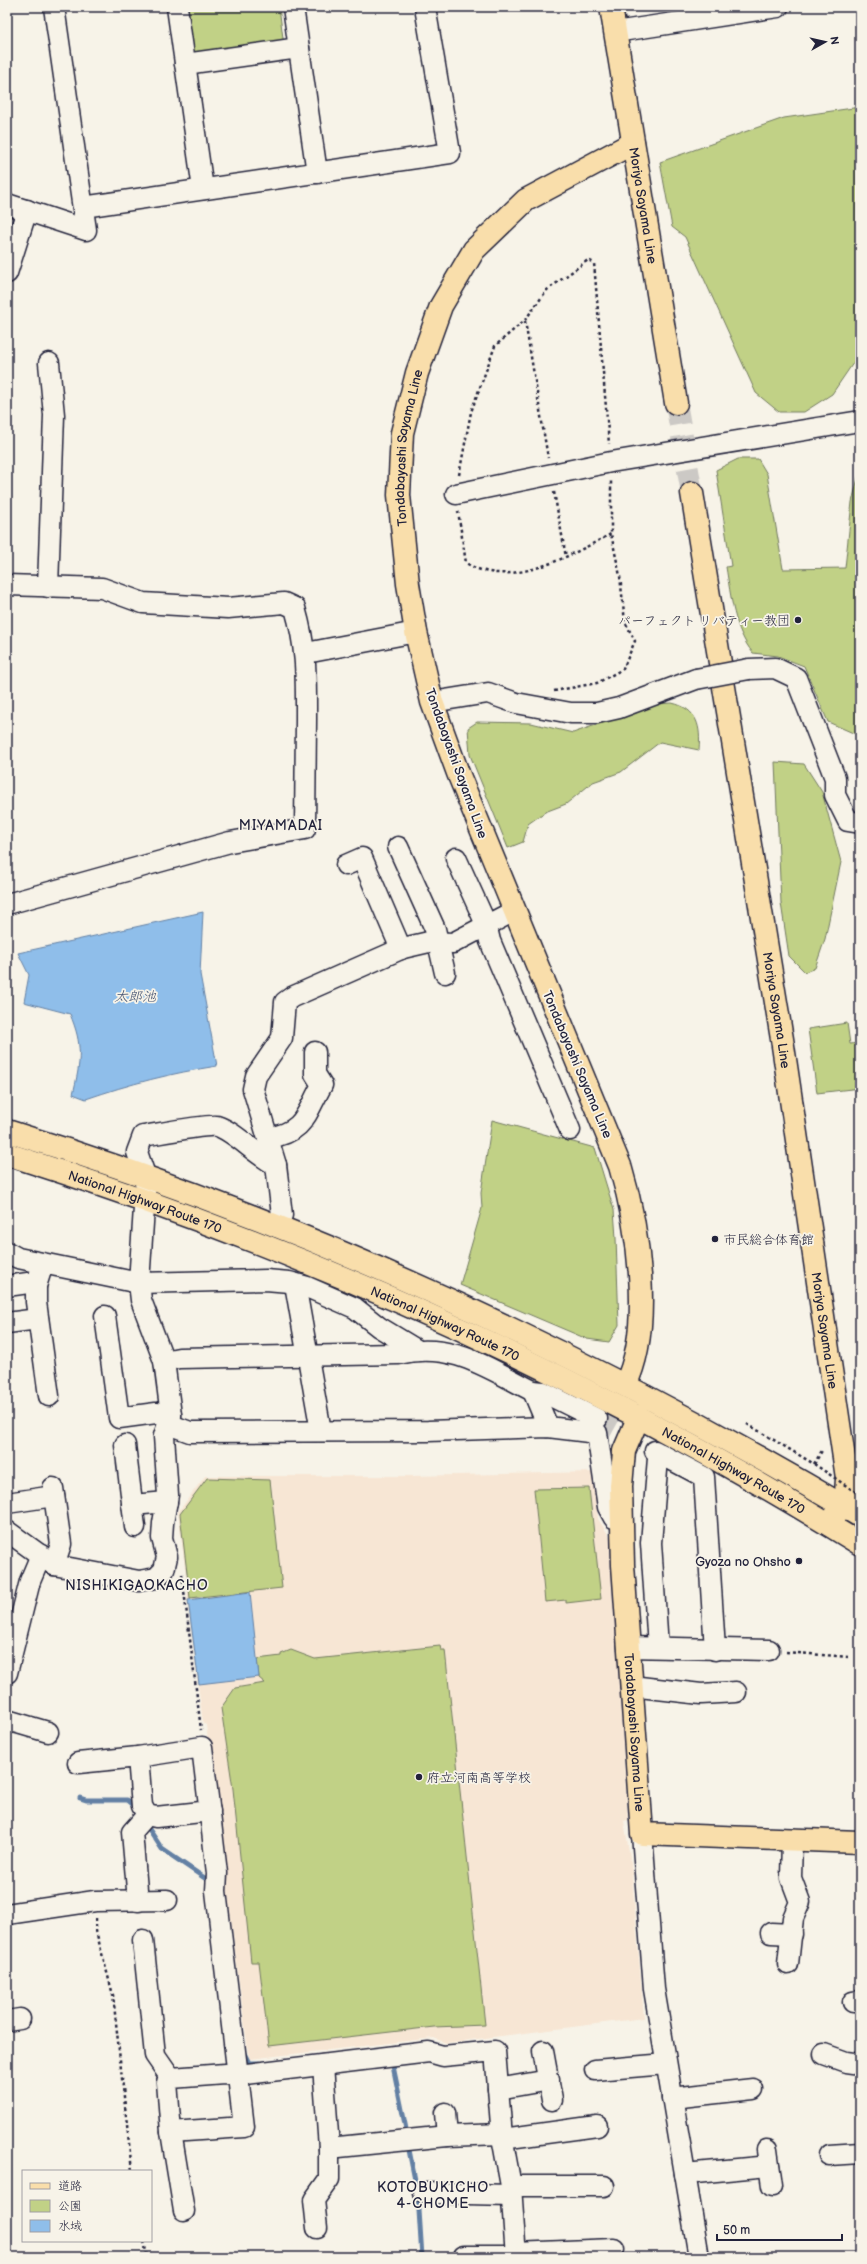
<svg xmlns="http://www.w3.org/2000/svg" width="867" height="2264" viewBox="0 0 867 2264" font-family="'Balsamiq Sans','Klee One',sans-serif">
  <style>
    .built { fill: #f7e6d4 }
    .green { fill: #c1d186; stroke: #727a60 }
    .water { fill: #8fbeea; stroke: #6380a4 }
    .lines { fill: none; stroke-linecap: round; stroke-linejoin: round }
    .stream { stroke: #6380a4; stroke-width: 5 }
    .minor-tunnel { stroke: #ccc9c5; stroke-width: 20; stroke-dasharray: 20 10; stroke-linecap: butt }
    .major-tunnel { stroke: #ccc9c5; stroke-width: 22; stroke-dasharray: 22 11; stroke-linecap: butt }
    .minor-casing { stroke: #22223b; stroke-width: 23 }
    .major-casing { stroke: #22223b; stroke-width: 25 }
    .highway-casing { stroke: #22223b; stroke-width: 25 }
    .path { stroke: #22223b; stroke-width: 2.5; stroke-dasharray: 3 3; stroke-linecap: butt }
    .minor { stroke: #f7f3e8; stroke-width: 20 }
    .major { stroke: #f9deab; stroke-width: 22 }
    .highway { stroke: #f9deab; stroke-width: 22 }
    .minor-bridge-casing { stroke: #22223b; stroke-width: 23; stroke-linecap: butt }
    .path-bridge { stroke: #22223b; stroke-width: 2.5; stroke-dasharray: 3 3; stroke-linecap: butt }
    .minor-bridge { stroke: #f7f3e8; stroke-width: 20 }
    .poi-dot { fill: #22223b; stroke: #f7f3e8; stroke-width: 1.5 }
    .labels { text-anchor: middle; stroke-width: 3.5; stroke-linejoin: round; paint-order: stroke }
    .street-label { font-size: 13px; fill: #22223b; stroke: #f7f3e8 }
    .poi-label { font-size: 13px; fill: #22223b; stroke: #f7f3e8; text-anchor: end }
    .neighbourhood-label { font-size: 14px; letter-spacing: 1px; fill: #22223b; stroke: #f7f3e8 }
    .water-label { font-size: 14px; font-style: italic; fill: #435170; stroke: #f7f3e8 }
  </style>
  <rect width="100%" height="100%" fill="#f7f3e8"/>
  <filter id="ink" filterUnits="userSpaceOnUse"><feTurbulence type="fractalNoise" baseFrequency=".025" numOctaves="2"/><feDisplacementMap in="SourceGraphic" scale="8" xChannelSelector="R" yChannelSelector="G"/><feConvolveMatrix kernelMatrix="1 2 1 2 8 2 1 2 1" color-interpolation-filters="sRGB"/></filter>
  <g filter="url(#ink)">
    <!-- built -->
    <path class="built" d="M 594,1472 L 598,1519 L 610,1537 L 628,1820 L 624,1821 L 631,1863 L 644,2018 L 446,2043 L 434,2038 L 249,2059 L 206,1725 L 203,1723 L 187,1600 L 188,1591 L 178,1512 L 205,1476 L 410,1476 Z"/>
    <!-- green -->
    <g class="green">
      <path d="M 187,7 L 279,7 L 284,46 L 194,59 Z"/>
      <path d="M 860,107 L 860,353 L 832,394 L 804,412 L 779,412 L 756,393 L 685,237 L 672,227 L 660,162 L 784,118 Z"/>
      <path d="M 738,459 L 758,459 L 767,474 L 783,569 L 845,568 L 852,502 L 860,470 L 860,736 L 828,722 L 804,666 L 778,656 L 753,653 C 734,630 731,596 726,567 L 731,566 L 716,470 Z"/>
      <path d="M 672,703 C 698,709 701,727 699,750 L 660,742 L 621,772 L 593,782 L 566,804 L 545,812 L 528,824 L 523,842 L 508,848 L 470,755 L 468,728 L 477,722 L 531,723 L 573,733 L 656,704 Z"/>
      <path d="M 775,762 L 804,764 L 822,792 L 841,862 L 825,939 L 815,968 L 805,972 L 789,956 L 781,903 Z"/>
      <path d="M 847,1023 L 850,1044 L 860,1043 L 860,1088 L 817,1093 L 808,1029 Z"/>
      <path d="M 492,1120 L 595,1148 L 614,1210 L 616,1238 L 619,1325 L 609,1342 L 587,1339 L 460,1285 L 482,1208 L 481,1193 Z"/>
      <path d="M 207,1478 L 270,1480 L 282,1588 L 190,1598 L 180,1514 Z"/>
      <path d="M 589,1488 L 601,1599 L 566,1603 L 566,1600 L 545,1602 L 534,1489 Z"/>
      <path d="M 440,1646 L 441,1650 L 445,1650 L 485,2025 L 434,2027 L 269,2046 L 259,1962 L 251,1962 L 233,1789 L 221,1708 L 235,1688 L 265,1683 L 259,1678 L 257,1659 L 281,1656 L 281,1654 L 291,1650 L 315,1659 Z"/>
    </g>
    <!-- water -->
    <g class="water">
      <path d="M 203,912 L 200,974 L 217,1066 C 172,1073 129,1084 86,1099 L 73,1094 C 81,1061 83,1045 70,1014 L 24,1002 L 29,975 L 18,953 Z"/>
      <path d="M 250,1592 L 259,1677 L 199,1684 L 188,1600 Z"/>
    </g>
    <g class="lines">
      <!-- stream -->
      <g class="stream">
        <path d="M 80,1798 L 86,1800 L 127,1800 L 135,1807"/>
        <path d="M 145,1823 L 162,1849 L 212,1883"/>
        <path d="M 244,2053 L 249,2063 L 259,2063"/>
        <path d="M 393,2066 L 407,2134"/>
        <path d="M 408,2145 L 418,2195 L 422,2257"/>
      </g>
      <!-- minor-tunnel -->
      <path class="minor-tunnel" d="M 597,1419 L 655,1451"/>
      <!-- major-tunnel -->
      <path class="major-tunnel" d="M 676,403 L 692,493"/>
      <defs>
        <g id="minor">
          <path d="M 177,7 L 203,189"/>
          <path d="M 293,7 L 317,173"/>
          <path d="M 615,32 L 778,7"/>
          <path d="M 185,64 L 299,48"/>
          <path d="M 7,204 L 86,230 L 54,7"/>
          <path d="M 83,207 L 450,153 L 425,7"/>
          <path d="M 7,273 L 27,210"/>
          <path d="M 456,494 L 611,462 L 860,421"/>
          <path d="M 7,585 L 102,588 L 143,603 L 228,608 L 284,603 L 295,608 C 307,649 306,678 306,720 C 306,756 305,793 305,829 L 230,842 L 7,904"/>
          <path d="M 48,587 L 54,415 L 49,363"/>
          <path d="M 306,653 L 416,632"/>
          <path d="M 749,669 L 775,668 L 796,678 L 835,778 L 835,795 L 848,821 L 860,823"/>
          <path d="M 432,702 L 488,693 L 516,703 L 571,713 L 597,713 L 619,708 L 696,679"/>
          <path d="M 398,847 L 435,929 L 445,973"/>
          <path d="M 456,858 L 486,924 L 490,941 L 570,1130"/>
          <path d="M 346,865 L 362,858 L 401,949"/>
          <path d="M 268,1138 C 305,1132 305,1115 322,1085 L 315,1074 L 315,1052"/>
          <path d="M 276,1165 L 253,1089 L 256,1076 L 282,1038 L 285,1002 L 292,997 L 403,948 L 429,942 L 453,943 L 514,911"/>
          <path d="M 7,1252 L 18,1258 L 139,1283 L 266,1280 L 289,1282 L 307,1287 L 355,1308 L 379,1327 L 417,1350"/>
          <path d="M 43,1264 L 36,1286 L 36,1302 L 49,1396"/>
          <path d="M 295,1284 L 321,1431"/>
          <path d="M 7,1286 L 28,1283 L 36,1286"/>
          <path d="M 105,1316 L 119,1418 L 156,1413 L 171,1415"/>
          <path d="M 7,1323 L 38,1319"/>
          <path d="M 164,1361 L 179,1358 L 398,1354 C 452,1341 487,1368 533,1391 L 543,1392 L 597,1419"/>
          <path d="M 533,1391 L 548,1427"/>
          <path d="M 168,1424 L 190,1432 L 428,1431 L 548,1427 L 597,1433 L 608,1507 L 614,1518 L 622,1521"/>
          <path d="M 125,1445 L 135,1527"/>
          <path d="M 655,1451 L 704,1477 L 715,1650"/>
          <path d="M 53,1488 L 61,1544 L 54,1565"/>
          <path d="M 7,1503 L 54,1496"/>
          <path d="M 132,1505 L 167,1502"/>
          <path d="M 7,1531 L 54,1565 L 139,1581 L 156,1578 L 164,1570 L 167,1557 L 162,1538 L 163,1523 L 168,1495 L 164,1436 L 171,1415 L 164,1361 L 141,1300 L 139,1283 L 146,1178 L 137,1152 L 143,1136 C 156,1134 207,1124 217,1126 C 234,1131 257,1156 276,1165 L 282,1215 L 277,1227"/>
          <path d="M 628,1647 L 769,1650"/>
          <path d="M 658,1647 L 651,1543 L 658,1458 L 661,1454"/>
          <path d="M 7,1673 L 30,1581 L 41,1555"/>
          <path d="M 631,1686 L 701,1694 L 736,1692"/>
          <path d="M 7,1720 L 48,1732"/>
          <path d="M 138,1757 L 142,1806 L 147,1815 L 156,1817 L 210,1811"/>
          <path d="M 78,1763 L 138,1757 L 202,1747 L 217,1873 L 216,1891 L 244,2127 L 171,2132"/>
          <path d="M 642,1834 L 654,1989 L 699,2257"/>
          <path d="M 138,1901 L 132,1832 L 147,1815"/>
          <path d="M 7,1914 L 95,1901 L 167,1900"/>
          <path d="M 771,1933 L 792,1934"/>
          <path d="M 143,1940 L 155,2055 L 171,2078"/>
          <path d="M 788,1964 L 793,1918 L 800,1902 L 791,1878 L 792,1839"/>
          <path d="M 853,2002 L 860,2001"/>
          <path d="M 7,2021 L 20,2019"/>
          <path d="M 543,2051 L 552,2100"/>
          <path d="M 824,2054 L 846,2062 L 860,2064"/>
          <path d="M 595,2070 L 666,2064"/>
          <path d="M 498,2089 L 549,2080"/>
          <path d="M 672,2098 L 753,2089"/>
          <path d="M 445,2113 L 447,2136"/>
          <path d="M 502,2139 L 597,2126"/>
          <path d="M 329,2148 L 447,2136 L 502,2134"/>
          <path d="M 767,2150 L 772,2186"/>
          <path d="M 829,2155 L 860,2153"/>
          <path d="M 685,2174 L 769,2166"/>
          <path d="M 511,2186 L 604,2186"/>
          <path d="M 424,2193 L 511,2195"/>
          <path d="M 184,2211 L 171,2132 L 167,2082 L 171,2078 L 225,2074 L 238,2075 L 429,2052 L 443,2056 L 495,2051 L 502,2137 L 511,2186 L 516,2257"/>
          <path d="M 317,2228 L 314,2200 L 329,2179 L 329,2148 L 323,2065"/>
          <path d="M 515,2253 L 614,2249"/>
          <path d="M 464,2256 L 515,2256"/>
        </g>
        <g id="major">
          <path id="s1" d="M 611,7 L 676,403"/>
          <path id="s2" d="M 692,493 L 782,1039 L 847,1478 L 846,1495 L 833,1521"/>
          <path id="s3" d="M 625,1385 C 654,1327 638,1226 620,1166 L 458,773 L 432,702 L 416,632 L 408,584 L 399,495 L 402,433 L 417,373 L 441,306 L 474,250 L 526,200 L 633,143"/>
          <path id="s4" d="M 639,1416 L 624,1451 L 621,1486 L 623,1565 L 642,1834 L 860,1842"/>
        </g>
        <g id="highway">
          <path d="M 7,1131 C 306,1222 592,1357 860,1516"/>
          <path id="s5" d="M 7,1154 C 306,1249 593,1378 860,1544"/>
        </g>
      </defs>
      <!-- minor casing -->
      <use href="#minor" class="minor-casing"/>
      <!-- major casing -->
      <use href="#major" class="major-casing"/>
      <!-- highway casing -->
      <use href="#highway" class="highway-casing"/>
      <!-- path -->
      <g class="path">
        <path d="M 525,321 L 548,458"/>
        <path d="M 459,475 L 471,412 L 495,346 L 525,320 L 547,290 L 588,260 L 594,263 L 609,444"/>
        <path d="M 554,492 L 566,557"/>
        <path d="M 458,511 L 466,563 C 510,591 571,555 611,534"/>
        <path d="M 554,691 L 597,683 L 623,669 L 635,641 L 625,622 L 620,576 L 611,534 L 611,479"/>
        <path d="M 814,1464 L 823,1449"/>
        <path d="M 182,1574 L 201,1730"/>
        <path d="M 786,1652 L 848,1657"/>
        <path d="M 96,1918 L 96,1931 L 113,1995 L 132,2171"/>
        <path d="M 144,2241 L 147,2257"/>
      </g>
      <!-- minor -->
      <use href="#minor" class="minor"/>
      <!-- major -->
      <use href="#major" class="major"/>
      <!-- highway -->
      <use href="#highway" class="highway"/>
      <defs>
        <path id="minor-bridge" d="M 696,679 L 749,669"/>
      </defs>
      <!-- minor-bridge casing -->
      <use href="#minor-bridge" class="minor-bridge-casing"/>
      <!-- path-bridge -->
      <path class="path-bridge" d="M 747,1424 L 814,1464 L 860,1495"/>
      <!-- minor-bridge -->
      <use href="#minor-bridge" class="minor-bridge"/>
    </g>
  </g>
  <!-- markers -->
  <g class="poi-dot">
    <circle cx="798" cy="620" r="4"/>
    <circle cx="715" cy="1239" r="4"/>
    <circle cx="799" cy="1561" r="4"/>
    <circle cx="419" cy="1777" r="4"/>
  </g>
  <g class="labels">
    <!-- street labels -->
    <g class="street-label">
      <text dy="5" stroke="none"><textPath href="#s1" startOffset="201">Moriya Sayama Line</textPath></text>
      <text dy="5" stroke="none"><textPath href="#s3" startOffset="982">Tondabayashi Sayama Line</textPath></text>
      <text transform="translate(457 763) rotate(70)" y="5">Tondabayashi Sayama Line</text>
      <text dy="5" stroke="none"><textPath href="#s2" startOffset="524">Moriya Sayama Line</textPath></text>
      <text transform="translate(578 1064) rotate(67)" y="5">Tondabayashi Sayama Line</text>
      <text dy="5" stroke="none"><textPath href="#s5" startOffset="146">National Highway Route 170</textPath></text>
      <text dy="5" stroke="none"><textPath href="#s5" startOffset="470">National Highway Route 170</textPath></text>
      <text dy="5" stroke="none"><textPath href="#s2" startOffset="848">Moriya Sayama Line</textPath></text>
      <text dy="5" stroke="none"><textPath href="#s5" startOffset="794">National Highway Route 170</textPath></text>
      <text dy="5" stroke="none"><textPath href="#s4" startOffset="320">Tondabayashi Sayama Line</textPath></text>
    </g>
    <!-- poi labels -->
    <g class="poi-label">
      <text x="790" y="625">パーフェクト リバティー教団</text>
      <text x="723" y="1244" text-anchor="start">市民総合体育館</text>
      <text x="791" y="1566">Gyoza no Ohsho</text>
      <text x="427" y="1782" text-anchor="start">府立河南高等学校</text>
    </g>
    <!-- neighbourhood labels -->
    <g class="neighbourhood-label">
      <text x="281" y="830">MIYAMADAI</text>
      <text x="137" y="1590">NISHIKIGAOKACHO</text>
      <text x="433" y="2192">KOTOBUKICHO<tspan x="433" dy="16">4-CHOME</tspan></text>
    </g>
    <!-- water labels -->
    <g class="water-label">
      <text x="135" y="1001">太郎池</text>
    </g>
  </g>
  <!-- margin -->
  <rect width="867" height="2264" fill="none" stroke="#f7f3e8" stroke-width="24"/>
  <rect x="12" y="12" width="843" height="2240" fill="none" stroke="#22223b" stroke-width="1.5" filter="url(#ink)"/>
  <!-- legend -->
  <rect x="22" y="2170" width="130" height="72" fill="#f7f3e8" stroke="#a29fa3"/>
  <rect x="30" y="2183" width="20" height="6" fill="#f9deab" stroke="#a29fa3"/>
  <text x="58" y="2190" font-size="12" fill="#22223b">道路</text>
  <rect x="30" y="2200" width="20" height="12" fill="#c1d186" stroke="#a29fa3"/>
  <text x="58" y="2210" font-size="12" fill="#22223b">公園</text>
  <rect x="30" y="2220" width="20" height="12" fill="#8fbeea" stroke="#a29fa3"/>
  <text x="58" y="2230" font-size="12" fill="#22223b">水域</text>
  <!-- north arrow -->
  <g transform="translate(825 42) rotate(82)" stroke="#f7f3e8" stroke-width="3" paint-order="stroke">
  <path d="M0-3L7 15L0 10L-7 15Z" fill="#22223b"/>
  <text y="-6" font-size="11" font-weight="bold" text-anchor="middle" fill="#22223b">N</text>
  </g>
  <!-- scale -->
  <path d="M717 2234v6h125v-6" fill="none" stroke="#22223b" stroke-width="2"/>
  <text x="723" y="2234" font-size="12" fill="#22223b" stroke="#f7f3e8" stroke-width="3" paint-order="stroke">50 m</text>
</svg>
